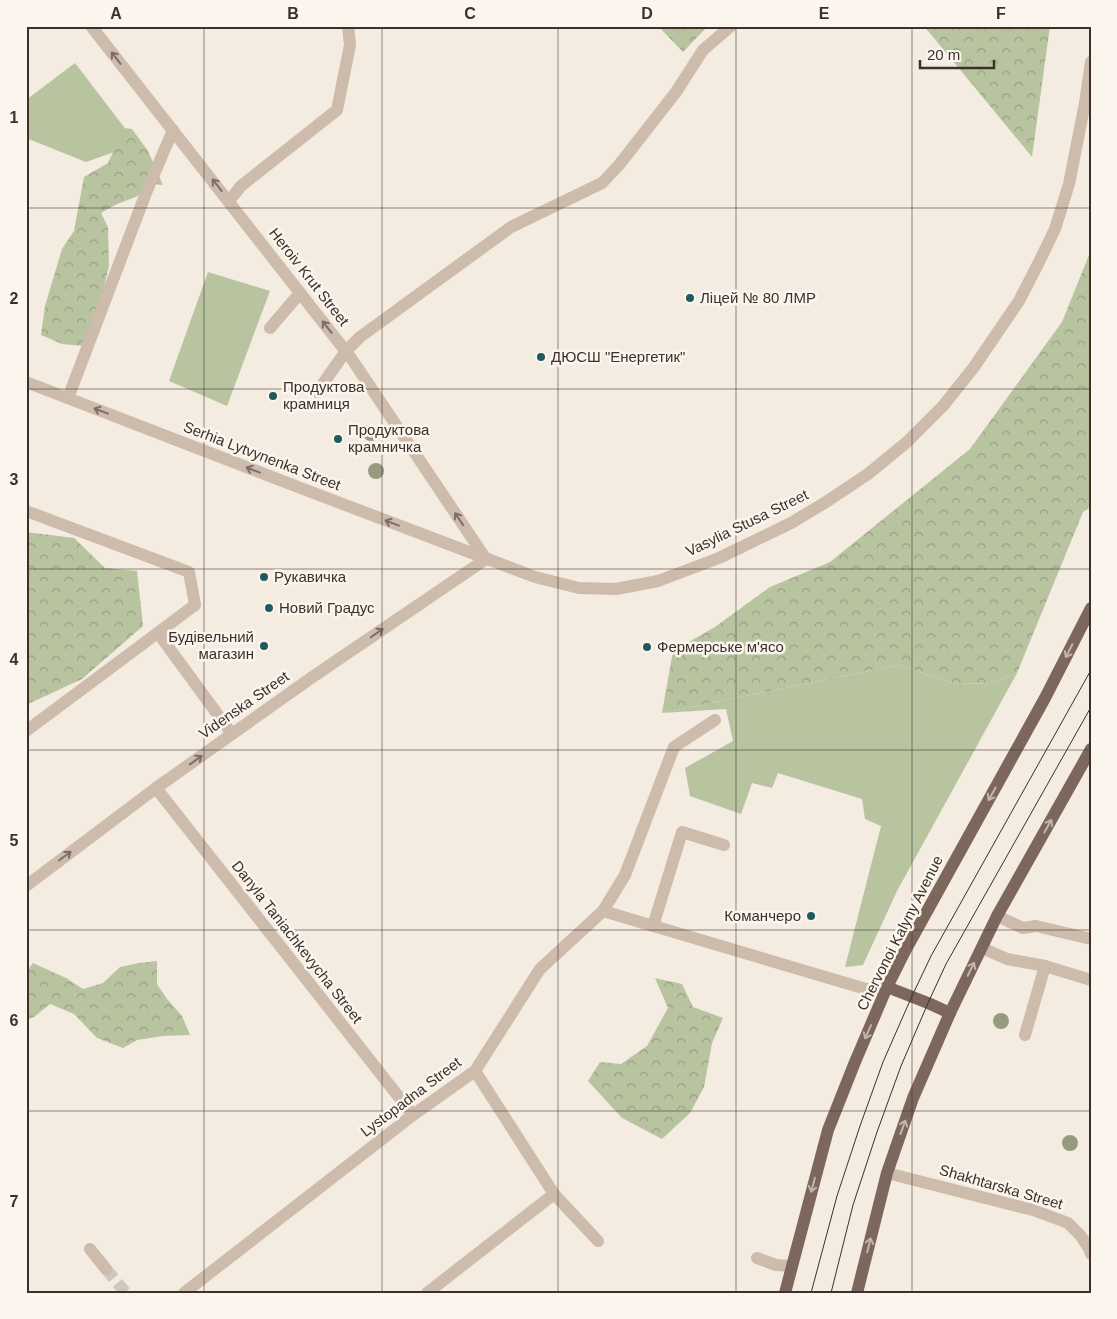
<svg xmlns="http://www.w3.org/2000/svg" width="1117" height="1319" viewBox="0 0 1117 1319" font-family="Helvetica,sans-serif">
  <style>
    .green { fill: #b8c4a0 }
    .forest { fill: url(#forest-crowns) }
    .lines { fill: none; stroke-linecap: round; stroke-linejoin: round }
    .minor-tunnel { stroke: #cfc6bd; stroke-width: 12; stroke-dasharray: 12 6; stroke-linecap: butt }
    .minor { stroke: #cdbbac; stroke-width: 12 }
    .major { stroke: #7d675c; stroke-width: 12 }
    .tram { stroke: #3b302b; stroke-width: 1 }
    .tree { fill: #969b7f }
    .oneway { stroke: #7d6f65 }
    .oneway2 { stroke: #c2b5ac }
    .grid { fill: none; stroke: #3b302b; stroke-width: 1; stroke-opacity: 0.55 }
    .poi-dot { fill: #1f5a5e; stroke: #fbf5ee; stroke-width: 2 }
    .labels { text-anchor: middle; stroke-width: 5; stroke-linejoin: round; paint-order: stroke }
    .street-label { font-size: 15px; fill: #3b302b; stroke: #fbf5ee }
    .poi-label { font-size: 15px; fill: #3b302b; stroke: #fbf5ee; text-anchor: start }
    .neatline { fill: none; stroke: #3b302b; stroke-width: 2 }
    .grid-label { font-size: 16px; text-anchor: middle; font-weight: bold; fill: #3b302b }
  </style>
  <defs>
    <pattern id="forest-crowns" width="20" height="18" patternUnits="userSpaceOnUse" patternTransform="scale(1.25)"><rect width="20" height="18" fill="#b8c4a0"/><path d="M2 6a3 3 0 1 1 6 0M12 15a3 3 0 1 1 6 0" fill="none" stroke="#97a083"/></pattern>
  </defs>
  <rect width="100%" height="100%" fill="#f4ebe1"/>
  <!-- green -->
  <g class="green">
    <path d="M 75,63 L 137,144 L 86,162 L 26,138 L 26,100 Z"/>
    <path d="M 208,272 L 270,291 L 227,406 L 169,381 Z"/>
    <path d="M 898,665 L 956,684 L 992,683 L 1017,673 L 897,891 L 863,965 L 845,967 L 881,826 L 865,819 L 862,799 L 778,773 L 772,788 L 752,783 L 741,814 L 690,796 L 685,768 L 733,741 L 726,709 L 662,713 Z"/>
  </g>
  <!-- forest -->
  <g class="forest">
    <path d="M 658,26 L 708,26 L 683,52 Z"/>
    <path d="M 924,26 L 1050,26 L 1032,157 Z"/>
    <path d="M 124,128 L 132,129 L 148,151 L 163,185 L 146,183 L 138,196 L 115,205 L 101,213 L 108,227 L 109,266 L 99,308 L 84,346 L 62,344 L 41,335 L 45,306 L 62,249 L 74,231 L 84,177 L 108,163 Z"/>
    <path d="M 1091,250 L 1091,507 L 1083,512 L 1017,673 L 992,683 L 956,684 L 898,665 L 662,713 L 673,651 L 715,627 L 770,587 L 830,562 L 970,449 L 1062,322 Z"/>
    <path d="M 26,532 L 74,538 L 105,568 L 137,571 L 143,626 L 82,679 L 26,705 Z"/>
    <path d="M 157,961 L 157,984 L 167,999 L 182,1016 L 190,1035 L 163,1036 L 137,1040 L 123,1048 L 97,1038 L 74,1014 L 50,1004 L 34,1017 L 26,1020 L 26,972 L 33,963 L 66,978 L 83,989 L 103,983 L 120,967 L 139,963 Z"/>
    <path d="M 655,978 L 682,984 L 693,1007 L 723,1018 L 712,1043 L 704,1087 L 690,1113 L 662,1139 L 622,1118 L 588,1081 L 600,1062 L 621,1064 L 647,1046 L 668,1008 Z"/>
  </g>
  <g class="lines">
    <!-- minor-tunnel -->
    <path class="minor-tunnel" d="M 106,1269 L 126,1293"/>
    <!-- minor -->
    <g class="minor">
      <path d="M 91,26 L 351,358 L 486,559"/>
      <path d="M 229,201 L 241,186 L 337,110 L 350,45 L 348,26"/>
      <path d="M 270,328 L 300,293"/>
      <path d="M 26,382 L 298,487 L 535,577 L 579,588 L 616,589 L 658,581 L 719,558 L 791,523 L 826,502 L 868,474 L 907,442 L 943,406 L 974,367 L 1019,301 L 1040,260 L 1055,229 L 1069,184 L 1085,103 L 1091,62"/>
      <path d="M 317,392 L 346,351 L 360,337 L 511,227 L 602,183 L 619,165 L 676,92 L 703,50 L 731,26"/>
      <path d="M 68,398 L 146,193 L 173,130"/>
      <path d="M 26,511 L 189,572 L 195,605 L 26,731"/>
      <path d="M 158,633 L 232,734"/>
      <path d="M 156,788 L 413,1115"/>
      <path d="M 26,886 L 156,788 L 311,678 L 486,559"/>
      <path d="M 603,911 L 625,875 L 674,747 L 715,720"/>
      <path d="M 997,916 L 1023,928 L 1036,926 L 1091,939"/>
      <path d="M 653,926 L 682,832 L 724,845"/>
      <path d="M 982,948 L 1007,959 L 1045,966 L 1091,980"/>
      <path d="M 1025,1035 L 1045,966"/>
      <path d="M 475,1071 L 554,1194 L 598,1241"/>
      <path d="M 887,1173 L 1033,1210 L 1068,1223 L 1080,1235 L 1089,1248 L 1091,1254"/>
      <path d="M 90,1249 L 106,1269"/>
      <path d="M 757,1258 L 776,1265 L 791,1266"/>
      <path d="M 184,1293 L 413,1115 L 475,1071 L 540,969 L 603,911 L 866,989 L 887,987"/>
      <path d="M 427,1293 L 554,1194"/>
    </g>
    <!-- major -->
    <g class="major">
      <path d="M 887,987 L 928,1003 L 950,1013"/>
      <path d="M 785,1293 L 828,1130 L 855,1062 L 887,987 L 905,951 L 1045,698 L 1091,608"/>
      <path d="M 857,1293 L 887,1173 L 913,1098 L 950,1013 L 997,916 L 1091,749"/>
    </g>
    <!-- tram -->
    <g class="tram">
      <path d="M 811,1293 L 837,1196 L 860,1126 L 883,1062 L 912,996 L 931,956 L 1091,670"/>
      <path d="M 831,1293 L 853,1205 L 877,1132 L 901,1066 L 928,1003 L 946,964 L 1091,707"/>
    </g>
  </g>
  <!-- trees -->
  <g class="tree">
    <circle cx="371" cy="433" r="8"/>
    <circle cx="376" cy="471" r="8"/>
    <circle cx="1001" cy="1021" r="8"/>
    <circle cx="1070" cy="1143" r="8"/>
  </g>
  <!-- one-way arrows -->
  <defs><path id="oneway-shaft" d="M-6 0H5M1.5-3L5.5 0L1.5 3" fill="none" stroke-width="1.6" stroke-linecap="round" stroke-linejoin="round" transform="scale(1.25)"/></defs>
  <g class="oneway">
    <use href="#oneway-shaft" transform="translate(116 58) rotate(-128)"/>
    <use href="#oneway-shaft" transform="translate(217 185) rotate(-128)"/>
    <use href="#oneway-shaft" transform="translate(327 327) rotate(-128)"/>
    <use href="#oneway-shaft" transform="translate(101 411) rotate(-159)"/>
    <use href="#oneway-shaft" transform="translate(253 470) rotate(-159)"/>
    <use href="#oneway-shaft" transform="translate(459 519) rotate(-124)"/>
    <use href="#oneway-shaft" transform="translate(392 523) rotate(-159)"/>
    <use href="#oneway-shaft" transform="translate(377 633) rotate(-35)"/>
    <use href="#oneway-shaft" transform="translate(196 760) rotate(-36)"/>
    <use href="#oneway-shaft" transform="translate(65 856) rotate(-37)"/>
  </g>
  <g class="oneway2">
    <use href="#oneway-shaft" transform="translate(1069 651) rotate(117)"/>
    <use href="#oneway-shaft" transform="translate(992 794) rotate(119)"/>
    <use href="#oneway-shaft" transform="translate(1048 826) rotate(-61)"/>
    <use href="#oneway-shaft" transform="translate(971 969) rotate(-64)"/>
    <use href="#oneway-shaft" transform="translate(868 1032) rotate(114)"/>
    <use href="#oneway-shaft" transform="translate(903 1127) rotate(-70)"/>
    <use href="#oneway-shaft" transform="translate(813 1185) rotate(105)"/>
    <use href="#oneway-shaft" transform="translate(869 1245) rotate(-76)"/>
  </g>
  <!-- grid -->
  <path class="grid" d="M 204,26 L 204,1293M 382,26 L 382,1293M 558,26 L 558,1293M 736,26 L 736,1293M 912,26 L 912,1293M 26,208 L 1091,208M 26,389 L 1091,389M 26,569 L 1091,569M 26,750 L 1091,750M 26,930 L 1091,930M 26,1111 L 1091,1111"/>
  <!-- markers -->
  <g class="poi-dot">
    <circle cx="690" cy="298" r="5"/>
    <circle cx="541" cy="357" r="5"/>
    <circle cx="273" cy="396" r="5"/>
    <circle cx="338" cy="439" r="5"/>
    <circle cx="264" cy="577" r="5"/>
    <circle cx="269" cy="608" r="5"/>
    <circle cx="264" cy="646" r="5"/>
    <circle cx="647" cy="647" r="5"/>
    <circle cx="811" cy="916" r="5"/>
  </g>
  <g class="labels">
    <!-- street labels -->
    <g class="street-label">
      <text transform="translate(309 277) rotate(52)" y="5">Heroiv Krut Street</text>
      <text transform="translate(262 456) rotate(21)" y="5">Serhia Lytvynenka Street</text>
      <text transform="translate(747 523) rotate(-26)" y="5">Vasylia Stusa Street</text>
      <text transform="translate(244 705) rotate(-35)" y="5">Videnska Street</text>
      <text transform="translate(900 933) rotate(-63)" y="5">Chervonoi Kalyny Avenue</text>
      <text transform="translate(297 942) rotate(52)" y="5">Danyla Taniachkevycha Street</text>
      <text transform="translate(411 1097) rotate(-37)" y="5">Lystopadna Street</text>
      <text transform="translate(1001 1187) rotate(16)" y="5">Shakhtarska Street</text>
    </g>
    <!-- poi labels -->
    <g class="poi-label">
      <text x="700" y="303">Ліцей № 80 ЛМР</text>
      <text x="551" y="362">ДЮСШ "Енергетик"</text>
      <text x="283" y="392">Продуктова<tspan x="283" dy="17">крамниця</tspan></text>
      <text x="348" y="435">Продуктова<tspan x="348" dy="17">крамничка</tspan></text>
      <text x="274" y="582">Рукавичка</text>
      <text x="279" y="613">Новий Градус</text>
      <text x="254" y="642" text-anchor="end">Будівельний<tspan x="254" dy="17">магазин</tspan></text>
      <text x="657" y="652">Фермерське м'ясо</text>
      <text x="801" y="921" text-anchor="end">Команчеро</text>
    </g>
  </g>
  <!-- border -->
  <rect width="1117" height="1319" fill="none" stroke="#fbf5ee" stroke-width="55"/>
  <!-- scale -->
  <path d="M920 60v8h74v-8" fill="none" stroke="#3b302b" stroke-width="2.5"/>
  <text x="927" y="60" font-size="15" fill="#3b302b" stroke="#fbf5ee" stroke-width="4" paint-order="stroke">20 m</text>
  <rect x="28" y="28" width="1062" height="1264" class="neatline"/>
  <g class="grid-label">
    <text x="116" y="19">A</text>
    <text x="293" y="19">B</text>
    <text x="470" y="19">C</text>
    <text x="647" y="19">D</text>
    <text x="824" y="19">E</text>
    <text x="1001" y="19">F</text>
    <text x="14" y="123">1</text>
    <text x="14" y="304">2</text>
    <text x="14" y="485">3</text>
    <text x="14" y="665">4</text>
    <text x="14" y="846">5</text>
    <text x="14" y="1026">6</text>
    <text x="14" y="1207">7</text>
  </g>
</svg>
